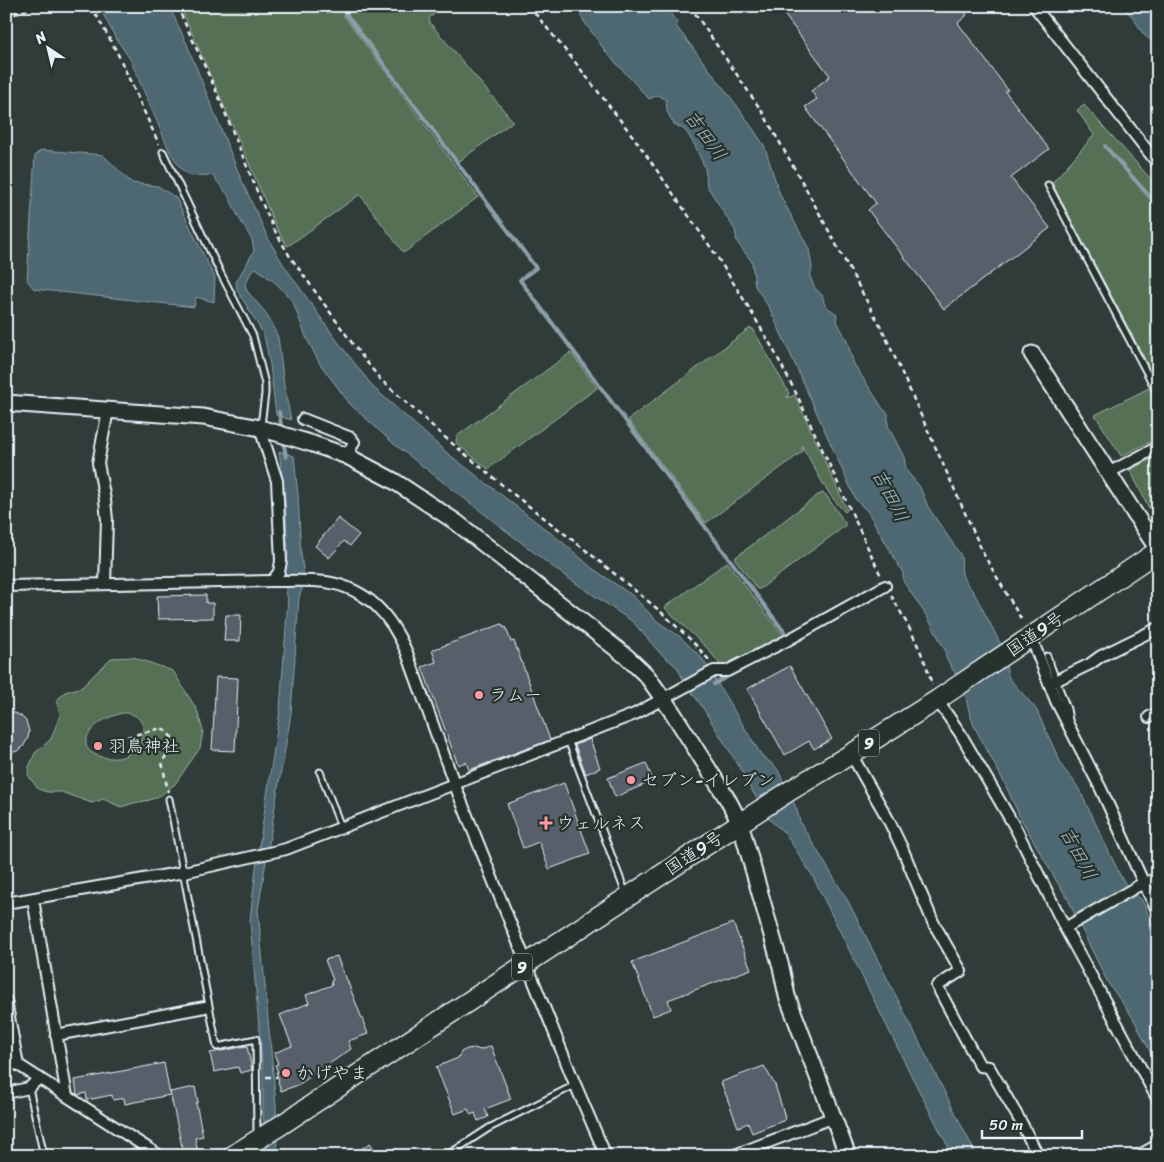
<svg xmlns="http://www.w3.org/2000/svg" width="1164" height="1162" viewBox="0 0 1164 1162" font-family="Sriracha,'Klee One',sans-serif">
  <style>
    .green { fill: #556f55; stroke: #9eb0a6; fill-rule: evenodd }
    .water { fill: #4e6873; stroke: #8c9fa8 }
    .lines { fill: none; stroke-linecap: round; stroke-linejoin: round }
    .stream { stroke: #8c9fa8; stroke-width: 4 }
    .building { fill: #595e6b; stroke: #e8f1f8 }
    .lane-casing { stroke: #e8f1f8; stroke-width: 9 }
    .street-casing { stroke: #e8f1f8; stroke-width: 14 }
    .secondary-casing { stroke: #e8f1f8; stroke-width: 19 }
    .highway-casing { stroke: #e8f1f8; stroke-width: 22 }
    .path { stroke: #e8f1f8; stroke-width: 2.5; stroke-dasharray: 5 4; stroke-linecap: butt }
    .lane { stroke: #26332d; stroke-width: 5 }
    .street { stroke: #26332d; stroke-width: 10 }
    .secondary { stroke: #26332d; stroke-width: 15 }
    .highway { stroke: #26332d; stroke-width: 19 }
    .poi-dot { fill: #ff9aa2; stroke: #26332d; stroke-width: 2 }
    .labels { text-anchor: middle; stroke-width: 4.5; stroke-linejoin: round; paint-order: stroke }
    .shield { fill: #26332d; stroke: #aeb8bb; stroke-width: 1 }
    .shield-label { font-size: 16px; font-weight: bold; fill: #e8f1f8 }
    .street-label { font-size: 18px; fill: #e8f1f8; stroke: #26332d }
    .poi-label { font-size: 18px; fill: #e8f1f8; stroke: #26332d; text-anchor: start }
    .water-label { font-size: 19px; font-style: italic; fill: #aabac3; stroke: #26332d }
  </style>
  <rect width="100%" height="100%" fill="#303c39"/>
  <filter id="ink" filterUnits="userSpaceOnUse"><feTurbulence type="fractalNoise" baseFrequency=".02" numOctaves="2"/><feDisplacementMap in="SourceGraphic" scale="10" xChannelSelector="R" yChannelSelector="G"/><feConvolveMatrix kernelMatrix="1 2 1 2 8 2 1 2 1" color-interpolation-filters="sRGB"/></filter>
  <g filter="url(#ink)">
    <!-- green -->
    <g class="green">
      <path d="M 180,6 L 337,6 L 478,197 L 405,252 L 403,252 L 361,196 L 359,195 L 291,244 L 287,246 L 276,227 L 245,154 Z"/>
      <path d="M 341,6 L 445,6 L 429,18 L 430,23 L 512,120 L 512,122 L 461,160 L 457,161 Z"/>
      <path d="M 1084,105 L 1158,187 L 1158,384 L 1052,183 L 1094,135 L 1077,110 Z"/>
      <path d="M 750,328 L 753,329 L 789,393 L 787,398 L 795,395 L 847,510 L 845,512 C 825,493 816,469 802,446 L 802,452 L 706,523 L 705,522 L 629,421 L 629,419 Z"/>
      <path d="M 570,353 L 572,354 L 597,388 L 488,469 L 457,444 L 456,441 L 457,436 Z"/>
      <path d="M 1149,388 L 1158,407 L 1158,438 L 1121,456 L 1095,415 Z"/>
      <path d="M 1158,455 L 1158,514 L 1149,508 L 1130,470 Z"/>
      <path d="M 823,493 L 826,495 L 845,523 L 845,526 L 760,589 L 757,589 L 735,559 L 736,557 L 818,495 Z"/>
      <path d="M 727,562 L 784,637 L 732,664 L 721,666 L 709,650 L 665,608 L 666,606 Z"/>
      <path d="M 133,657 L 173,671 L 197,710 L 203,731 L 200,748 L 175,784 L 161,795 L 150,800 L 134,803 L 121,807 L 103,799 L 92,803 L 61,792 L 47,792 L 38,789 L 28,775 L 29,767 L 35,753 L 51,739 L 60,715 L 57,700 L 65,692 L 82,687 L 111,658 ZM 122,713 C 125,713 131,713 134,715 C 153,725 138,753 122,757 C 116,759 109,758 103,757 C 75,751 86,730 104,720 C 109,717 116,715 122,713 Z"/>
    </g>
    <!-- water -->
    <g class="water">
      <path d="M 99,6 L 169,6 L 186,42 L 241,179 L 269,240 L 283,264 L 338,342 L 374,388 L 446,452 L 566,545 L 592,568 L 633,596 L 657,621 L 679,636 L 701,657 L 711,672 L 686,685 L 677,667 L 659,652 L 633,622 L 558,571 L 394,444 L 371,423 L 363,416 L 350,404 L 320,364 L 306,337 L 293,302 L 278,285 L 256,268 L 252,271 L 245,284 L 247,291 L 266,313 L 278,337 L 285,392 L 291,420 L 276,415 L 270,365 L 264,335 L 237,290 L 236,282 L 254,251 L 252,240 L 239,218 L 228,195 L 212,175 L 190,176 L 181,169 L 170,152 L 130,59 L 115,37 Z"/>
      <path d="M 580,6 L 665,6 L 678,24 L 676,26 L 738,107 L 764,145 L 780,195 L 809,249 L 812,268 L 810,277 L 815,288 L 823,296 C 823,307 829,308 837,314 L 836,320 L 846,338 L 854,364 L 883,409 L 888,413 L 888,426 L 904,457 L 906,470 L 920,487 L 928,507 L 960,554 C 963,561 960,569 963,577 C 966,583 971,588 974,593 C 985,613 995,633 1005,653 L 960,682 L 945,656 L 946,652 L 928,618 L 903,581 L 903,573 L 868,512 L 856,500 L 770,309 L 755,286 L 752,262 L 737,242 L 735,230 L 707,186 L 705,168 L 694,144 L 685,130 L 674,124 L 667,112 L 666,100 L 658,95 L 649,99 L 606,52 L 583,20 L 580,14 Z"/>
      <path d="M 1120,6 L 1158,6 L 1158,49 L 1155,43 L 1144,35 L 1132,16 Z"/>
      <path d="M 42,150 L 103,155 L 132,183 L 158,186 L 176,198 L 215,278 L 214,302 L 196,297 L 194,307 L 34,289 L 27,280 L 35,155 Z"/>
      <path d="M 279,451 L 294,456 L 298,495 L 301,555 L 304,575 L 302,589 L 299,597 L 291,713 L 287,738 L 278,788 L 258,910 L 276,1105 L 277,1156 L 269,1156 L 267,1152 L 263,1114 L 263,1075 L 250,921 L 251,911 L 257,860 L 280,710 L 288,599 C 283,588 286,567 288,555 L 285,498 Z"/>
      <path d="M 1006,656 L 1007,672 L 1009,678 L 1036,709 L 1063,768 L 1073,780 L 1080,791 L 1120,875 L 1128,888 L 1142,900 L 1158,937 L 1158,1067 L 1133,1018 L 1108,983 L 1080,926 L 1068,899 L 1057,882 L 1020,817 L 1004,782 L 974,726 L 969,711 L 963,685 Z"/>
      <path d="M 711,673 L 762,756 L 774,765 L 778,770 L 797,810 L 800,822 L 848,901 L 977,1156 L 953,1156 L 915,1083 L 812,875 L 785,833 L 772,822 L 747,783 L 745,776 L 701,705 L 687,686 Z"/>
    </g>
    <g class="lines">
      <!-- stream -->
      <g class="stream">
        <path d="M 340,6 L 536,268 L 520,280 L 788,637"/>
        <path d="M 1105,146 L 1158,206"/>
        <path d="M 279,412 L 282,432"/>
        <path d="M 283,439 L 286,457"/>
        <path d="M 714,684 L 732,674"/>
      </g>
    </g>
    <!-- building -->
    <g class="building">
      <path d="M 778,6 L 961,6 L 967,15 L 958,23 L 1008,90 L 1005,91 L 1049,149 L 1011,178 L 1050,228 L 944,309 L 868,210 L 876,203 L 805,107 L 817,99 L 811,91 L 830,76 Z"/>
      <path d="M 338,518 L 359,535 L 350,546 L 344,541 L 329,558 L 315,546 Z"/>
      <path d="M 206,595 L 206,603 L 213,603 L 213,618 L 158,619 L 157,596 Z"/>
      <path d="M 226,615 L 241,615 L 240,641 L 224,641 Z"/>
      <path d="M 502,624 L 504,628 L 506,627 L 511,642 L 514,641 L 550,740 L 469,770 L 466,762 L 458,765 L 422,667 L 436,662 L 432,650 Z"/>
      <path d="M 790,666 L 832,739 L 814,749 L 809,741 L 785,755 L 747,689 Z"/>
      <path d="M 216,677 L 238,678 L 235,751 L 212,750 Z"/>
      <path d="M 6,711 L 15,713 L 21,716 L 26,721 L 29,731 L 28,738 L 23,747 L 17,751 L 6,754 Z"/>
      <path d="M 590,739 L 600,768 L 586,774 L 575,745 Z"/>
      <path d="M 646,763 L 653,781 L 615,797 L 608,778 Z"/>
      <path d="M 564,783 L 590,854 L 549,869 L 539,842 L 523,848 L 507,804 Z"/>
      <path d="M 733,923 L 751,969 L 668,1000 L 671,1009 L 653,1016 L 632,962 Z"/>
      <path d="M 337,956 L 344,976 L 345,975 L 368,1034 L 348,1041 L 351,1049 L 298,1085 L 281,1091 L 278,1081 L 279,1080 L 276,1072 L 278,1072 L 275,1065 L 278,1064 L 274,1053 L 292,1046 L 280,1015 L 309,1003 L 306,995 L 332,985 L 331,981 L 333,980 L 325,960 Z"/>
      <path d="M 247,1046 L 252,1070 L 240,1073 L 238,1067 L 214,1072 L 210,1053 Z"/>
      <path d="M 491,1046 L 511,1099 L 485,1109 L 488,1117 L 478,1121 L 475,1113 L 471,1115 L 468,1109 L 455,1114 L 436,1067 L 458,1058 L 461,1052 L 467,1049 L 474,1048 L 480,1050 Z"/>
      <path d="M 164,1063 L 170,1095 L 125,1104 L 124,1098 L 113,1100 L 112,1095 L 87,1100 L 86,1093 L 77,1095 L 75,1080 Z"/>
      <path d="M 764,1066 L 775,1085 L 784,1114 L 785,1120 L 752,1133 L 748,1123 L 738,1127 L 721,1082 Z"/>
      <path d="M 195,1087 L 198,1102 L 196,1103 L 203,1136 L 195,1138 L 198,1153 L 184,1156 L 170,1092 Z"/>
      <path d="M 370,1143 L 379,1156 L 351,1156 Z"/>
    </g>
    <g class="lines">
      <defs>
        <g id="lane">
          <path d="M 163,152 L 221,274 L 253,336 L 265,384 L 265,394 L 261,425"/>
          <path d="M 1048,185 L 1158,394"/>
          <path d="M 1150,379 L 1158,375"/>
          <path d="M 1047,656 L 1067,709 L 1069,720"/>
          <path d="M 568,740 L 626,894"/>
          <path d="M 320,772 L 341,827"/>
          <path d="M 169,799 L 217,1047 L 256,1039 L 257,1134"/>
          <path d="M 29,1088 L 44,1156"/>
          <path d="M 446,1156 L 489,1128 L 575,1085"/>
        </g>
        <g id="street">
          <path d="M 1034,6 L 1158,164"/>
          <path d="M 303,419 L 351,438 L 354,442 L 347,456"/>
          <path d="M 260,428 L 277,481 L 281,561 L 279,572 L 272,581"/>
          <path d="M 1108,473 L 1158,447"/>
          <path d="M 105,584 L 107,520 L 105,500 L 98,463 L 108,410"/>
          <path d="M 6,586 L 272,581 C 289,581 309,580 326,582 C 369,589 391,616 407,653 L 454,783 L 575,1084 L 606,1156"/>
          <path d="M 1031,637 L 1056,701 L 1101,789 L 1144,884 L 1158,912"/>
          <path d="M 1055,681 L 1090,664 L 1101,656 L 1158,628"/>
          <path d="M 937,700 L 960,733 L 1016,829 L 1065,928 L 1095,983 L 1158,1100"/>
          <path d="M 1149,717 L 1158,712"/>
          <path d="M 851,754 L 888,819 L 902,848 L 933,922 L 961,971 L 937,986 L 980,1066 L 989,1067 L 1022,1124 L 1038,1156"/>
          <path d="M 6,903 L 184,872 L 286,849 L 635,714 L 714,671 L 727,671 L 731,669 L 788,640 L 885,586"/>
          <path d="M 34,905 L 67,1096"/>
          <path d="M 1065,928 L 1138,886 L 1158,878"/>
          <path d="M 6,1001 L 18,1065"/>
          <path d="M 56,1035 L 205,1007"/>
          <path d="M 6,1057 L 160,1156"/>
          <path d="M 6,1093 L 29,1088 L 39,1078"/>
          <path d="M 732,1156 L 834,1117"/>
          <path d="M 1138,1156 L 1158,1145"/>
        </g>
        <g id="secondary">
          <path d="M 1032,354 L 1158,550"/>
          <path d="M 6,403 L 203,417 L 260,428 L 313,444 L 347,456 L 394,481 L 456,522 L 627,657 L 647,676 L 673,713 L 728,800 L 740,823 L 781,967 L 787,996 L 848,1156"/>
        </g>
        <path id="highway" d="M 232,1156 L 281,1125 L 740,823 L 791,790 L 856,751 L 937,700 L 1158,551"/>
      </defs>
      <!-- lane casing -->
      <use href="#lane" class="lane-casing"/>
      <!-- street casing -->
      <use href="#street" class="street-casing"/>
      <!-- secondary casing -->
      <use href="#secondary" class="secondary-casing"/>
      <!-- highway casing -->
      <use href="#highway" class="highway-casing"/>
      <!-- path -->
      <g class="path">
        <path d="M 91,6 L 116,50 L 159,144"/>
        <path d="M 177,6 L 217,93 L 261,201 L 275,231 L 289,255 L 355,347 L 380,379 L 447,439 L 512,493 L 588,552 L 660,611 L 692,641 L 710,661"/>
        <path d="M 529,6 L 575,62 L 635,139 L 716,255 L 746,303 L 772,347 L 797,395 L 881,576"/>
        <path d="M 690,6 L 763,113 L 805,187 L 883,331 L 984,555 L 1023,622"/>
        <path d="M 6,18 L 22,11 L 37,6"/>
        <path d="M 891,595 C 907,623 924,653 932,685"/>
        <path d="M 110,741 L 162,728 L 176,741 L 162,762 L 168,792"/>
        <path d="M 266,1077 L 277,1077"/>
      </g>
      <!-- lane -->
      <use href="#lane" class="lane"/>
      <!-- street -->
      <use href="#street" class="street"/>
      <!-- secondary -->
      <use href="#secondary" class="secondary"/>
      <!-- highway -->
      <use href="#highway" class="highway"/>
    </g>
  </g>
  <!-- markers -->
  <g class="poi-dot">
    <circle cx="479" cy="695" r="5"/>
    <circle cx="98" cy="746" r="5"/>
    <circle cx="631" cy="780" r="5"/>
    <path d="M543.5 815.5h5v5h5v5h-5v5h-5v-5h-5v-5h5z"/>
    <circle cx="286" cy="1073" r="5"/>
  </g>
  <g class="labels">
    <!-- shield labels -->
    <g class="shield">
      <rect x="859" y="729.5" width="20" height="27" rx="4"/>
      <rect x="512" y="953.5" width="20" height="27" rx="4"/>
    </g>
    <g class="shield-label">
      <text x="869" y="749">9</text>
      <text x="522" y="973">9</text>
    </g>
    <!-- street labels -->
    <g class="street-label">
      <text transform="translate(1035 634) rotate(-34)" y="6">国道9号</text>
      <text transform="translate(694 853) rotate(-33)" y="6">国道9号</text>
    </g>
    <!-- poi labels -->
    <g class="poi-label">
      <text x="489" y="701">ラムー</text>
      <text x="108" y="752">羽鳥神社</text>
      <text x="641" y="786">セブン-イレブン</text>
      <text x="556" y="829">ウェルネス</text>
      <text x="296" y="1079">かげやま</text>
    </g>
    <!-- water labels -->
    <g class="water-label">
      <text transform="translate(706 135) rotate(54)" y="7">吉田川</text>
      <text transform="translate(891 495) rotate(63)" y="7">吉田川</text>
      <text transform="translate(1079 853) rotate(62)" y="7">吉田川</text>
    </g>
  </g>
  <!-- margin -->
  <rect width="1164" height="1162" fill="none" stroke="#26332d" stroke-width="25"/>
  <rect x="12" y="12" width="1139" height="1137" fill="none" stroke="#e8f1f8" stroke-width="2" filter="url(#ink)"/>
  <!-- north arrow -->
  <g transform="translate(48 48) rotate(325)" stroke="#26332d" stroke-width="4" paint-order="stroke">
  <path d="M0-4L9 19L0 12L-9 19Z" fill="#e8f1f8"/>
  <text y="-8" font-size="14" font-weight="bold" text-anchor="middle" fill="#e8f1f8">N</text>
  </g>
  <!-- scale -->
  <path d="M982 1130v8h100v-8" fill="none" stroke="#e8f1f8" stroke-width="2.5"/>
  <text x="989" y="1130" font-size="15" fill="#e8f1f8" stroke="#26332d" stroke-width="4" paint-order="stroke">50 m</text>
</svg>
